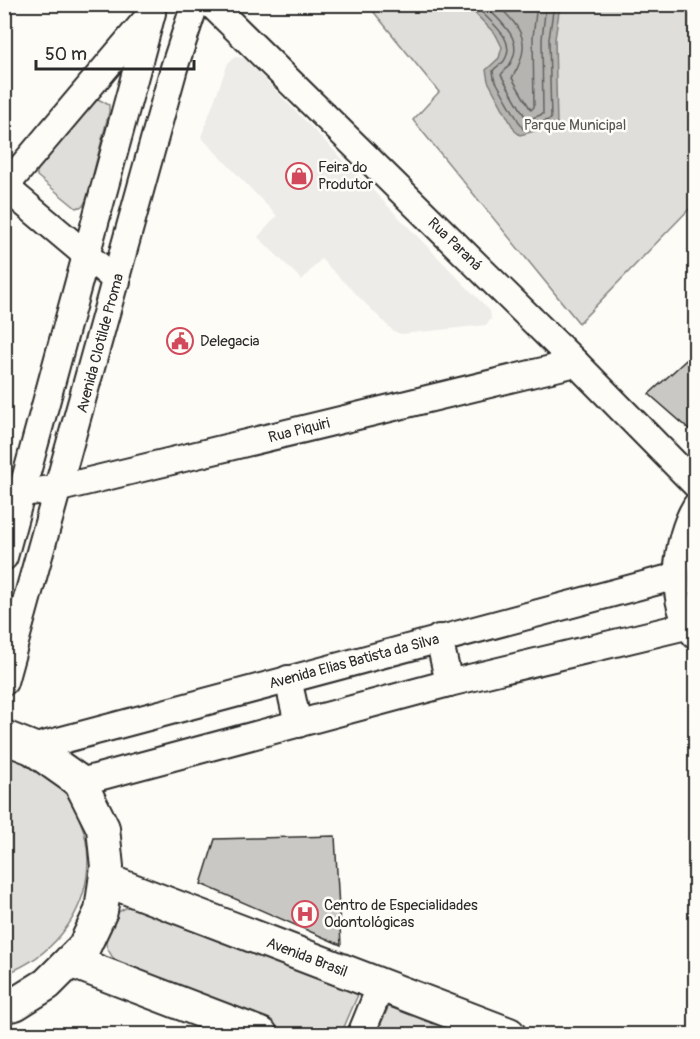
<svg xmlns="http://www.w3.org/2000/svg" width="700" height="1039" viewBox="0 0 700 1039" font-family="Pangolin,sans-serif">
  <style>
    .built { fill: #edece8 }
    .green { fill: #dfdeda; stroke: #858482; stroke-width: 1.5 }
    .water { fill: #b5b4b1; stroke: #7e7d7b; stroke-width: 1.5 }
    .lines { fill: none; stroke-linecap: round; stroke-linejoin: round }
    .shore { stroke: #626261; stroke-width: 1.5 }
    .building { fill: #c9c8c4; stroke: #2b2b2b; stroke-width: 1.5 }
    .minor-casing { stroke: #2b2b2b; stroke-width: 30 }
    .major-casing { stroke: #2b2b2b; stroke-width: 36 }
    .minor { stroke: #fdfcf7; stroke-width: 26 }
    .major { stroke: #fdfcf7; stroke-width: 32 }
    .labels { text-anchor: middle; stroke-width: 5; stroke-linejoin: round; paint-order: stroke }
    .park-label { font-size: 15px; fill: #585857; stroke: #fdfcf7 }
    .poi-label { font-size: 15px; fill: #2b2b2b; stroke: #fdfcf7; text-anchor: start }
    .street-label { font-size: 15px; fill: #2b2b2b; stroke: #fdfcf7 }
  </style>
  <rect width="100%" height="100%" fill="#fdfcf7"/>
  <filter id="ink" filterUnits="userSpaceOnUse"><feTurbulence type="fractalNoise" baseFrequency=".0167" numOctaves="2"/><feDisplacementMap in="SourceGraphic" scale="12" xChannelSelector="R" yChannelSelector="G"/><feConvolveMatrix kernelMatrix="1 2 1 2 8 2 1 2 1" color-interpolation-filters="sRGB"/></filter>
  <g filter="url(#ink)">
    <!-- built -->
    <path class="built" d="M 235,57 L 244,58 L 490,311 L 491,319 L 486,325 L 401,334 L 393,331 L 321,259 L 302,280 L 258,237 L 277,216 L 201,137 L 228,63 Z"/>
    <!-- green -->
    <g class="green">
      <path d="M 368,5 L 695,5 L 695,203 L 579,323 L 413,120 L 439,92 Z"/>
      <path d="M 98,99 L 109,105 L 109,112 L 87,198 L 83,206 L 76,208 L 37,176 L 37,167 Z"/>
      <path d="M 5,751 C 14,755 26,758 34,763 C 119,824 99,938 5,974 Z"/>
      <path d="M 130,906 L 360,990 L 341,1034 L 293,1034 L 118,964 C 97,941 101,918 130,906 Z"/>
      <path d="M 394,995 L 495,1034 L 376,1034 Z"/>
    </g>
    <!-- water -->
    <path class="water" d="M 467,5 L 560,5 L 555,39 L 557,125 L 520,135 L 515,131 L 488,81 L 486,70 L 499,58 L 502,47 L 496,35 Z"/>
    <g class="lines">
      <!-- shore -->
      <g class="shore">
        <path d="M 474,4 C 486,20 519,38 504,61 C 501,65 496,66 493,71 L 494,78 L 523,129 L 551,119 L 549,39 L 554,4"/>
        <path d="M 484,4 C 499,22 526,38 510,64 C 508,69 503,71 501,75 L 527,120 L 543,114 L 542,39 L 546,4"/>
        <path d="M 496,4 C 523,29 533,44 512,78 L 531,110 L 534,107 L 533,37 L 537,4"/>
      </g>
    </g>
    <!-- building -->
    <g class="building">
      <path d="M 696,351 L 696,435 L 649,394 Z"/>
      <path d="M 335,836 L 341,945 L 201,884 L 215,839 Z"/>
    </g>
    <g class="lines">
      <defs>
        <g id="minor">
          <path d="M 211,4 L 576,363 L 696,485"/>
          <path d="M 4,186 L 117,281"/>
          <path d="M 4,188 L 145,21"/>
          <path d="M 22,493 L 60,488 L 576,363"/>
          <path d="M 696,506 C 676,538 667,606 696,636"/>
          <path d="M 4,557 L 152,13"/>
          <path d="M 439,638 L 449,683"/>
          <path d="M 288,679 L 298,724"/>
          <path d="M 4,682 L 174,68 L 195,4"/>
          <path d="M 32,748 L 677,576"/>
          <path d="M 80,782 L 449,683 L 686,626"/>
          <path d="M 361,1034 L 381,985"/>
        </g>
        <g id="major">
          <path d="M 4,737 L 32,748 L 80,782 L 103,828 L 107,867 L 101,911 L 84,947 L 47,984 L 15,1004 L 4,1006"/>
          <path d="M 106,880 L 509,1034"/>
          <path d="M 70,961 L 261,1034"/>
        </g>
      </defs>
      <!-- minor casing -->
      <use href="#minor" class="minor-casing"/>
      <!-- major casing -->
      <use href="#major" class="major-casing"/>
      <!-- minor -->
      <use href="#minor" class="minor"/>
      <!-- major -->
      <use href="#major" class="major"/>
    </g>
  </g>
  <!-- icons -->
  <defs>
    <symbol id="shop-ring" viewBox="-11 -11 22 22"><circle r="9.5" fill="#fdfcf7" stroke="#d1495b" stroke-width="1.5"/><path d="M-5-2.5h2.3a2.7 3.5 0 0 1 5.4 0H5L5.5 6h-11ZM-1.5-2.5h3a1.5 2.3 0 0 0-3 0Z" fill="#d1495b"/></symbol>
    <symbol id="civic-ring" viewBox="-11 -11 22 22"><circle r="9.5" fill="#fdfcf7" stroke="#d1495b" stroke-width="1.5"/><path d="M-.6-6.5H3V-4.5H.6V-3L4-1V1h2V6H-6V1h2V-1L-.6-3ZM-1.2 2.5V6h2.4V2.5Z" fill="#d1495b"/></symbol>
    <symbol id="hospital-ring" viewBox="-11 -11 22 22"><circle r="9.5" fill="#fdfcf7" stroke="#d1495b" stroke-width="1.5"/><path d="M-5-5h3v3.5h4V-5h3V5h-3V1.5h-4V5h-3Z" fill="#d1495b"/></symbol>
  </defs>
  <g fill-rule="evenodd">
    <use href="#shop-ring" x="284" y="161" width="30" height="30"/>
    <use href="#civic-ring" x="165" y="326" width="30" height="30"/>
    <use href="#hospital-ring" x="290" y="899" width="30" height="30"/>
  </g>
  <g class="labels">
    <!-- park labels -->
    <g class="park-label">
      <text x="575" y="130">Parque Municipal</text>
    </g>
    <!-- poi labels -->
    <g class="poi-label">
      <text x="318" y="172">Feira do<tspan x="318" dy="17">Produtor</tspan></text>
      <text x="200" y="346">Delegacia</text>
      <text x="324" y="910">Centro de Especialidades<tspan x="324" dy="17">Odontológicas</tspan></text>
    </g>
    <!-- street labels -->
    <g class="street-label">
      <text transform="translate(455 244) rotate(44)" y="5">Rua Paraná</text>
      <text transform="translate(100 343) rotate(-75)" y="5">Avenida Clotilde Proma</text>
      <text transform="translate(299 430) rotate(-14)" y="5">Rua Piquiri</text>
      <text transform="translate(354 661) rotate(-15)" y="5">Avenida Elias Batista da Silva</text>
      <text transform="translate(307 957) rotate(21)" y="5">Avenida Brasil</text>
    </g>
  </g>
  <!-- margin -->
  <rect width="700" height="1039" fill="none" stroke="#fdfcf7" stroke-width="24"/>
  <rect x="12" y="12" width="676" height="1015" fill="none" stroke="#2b2b2b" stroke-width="2" filter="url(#ink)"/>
  <!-- scale -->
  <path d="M36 60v9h158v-9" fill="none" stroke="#2b2b2b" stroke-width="3"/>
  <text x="45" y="60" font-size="18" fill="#2b2b2b" stroke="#fdfcf7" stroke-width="4.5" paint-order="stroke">50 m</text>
</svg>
